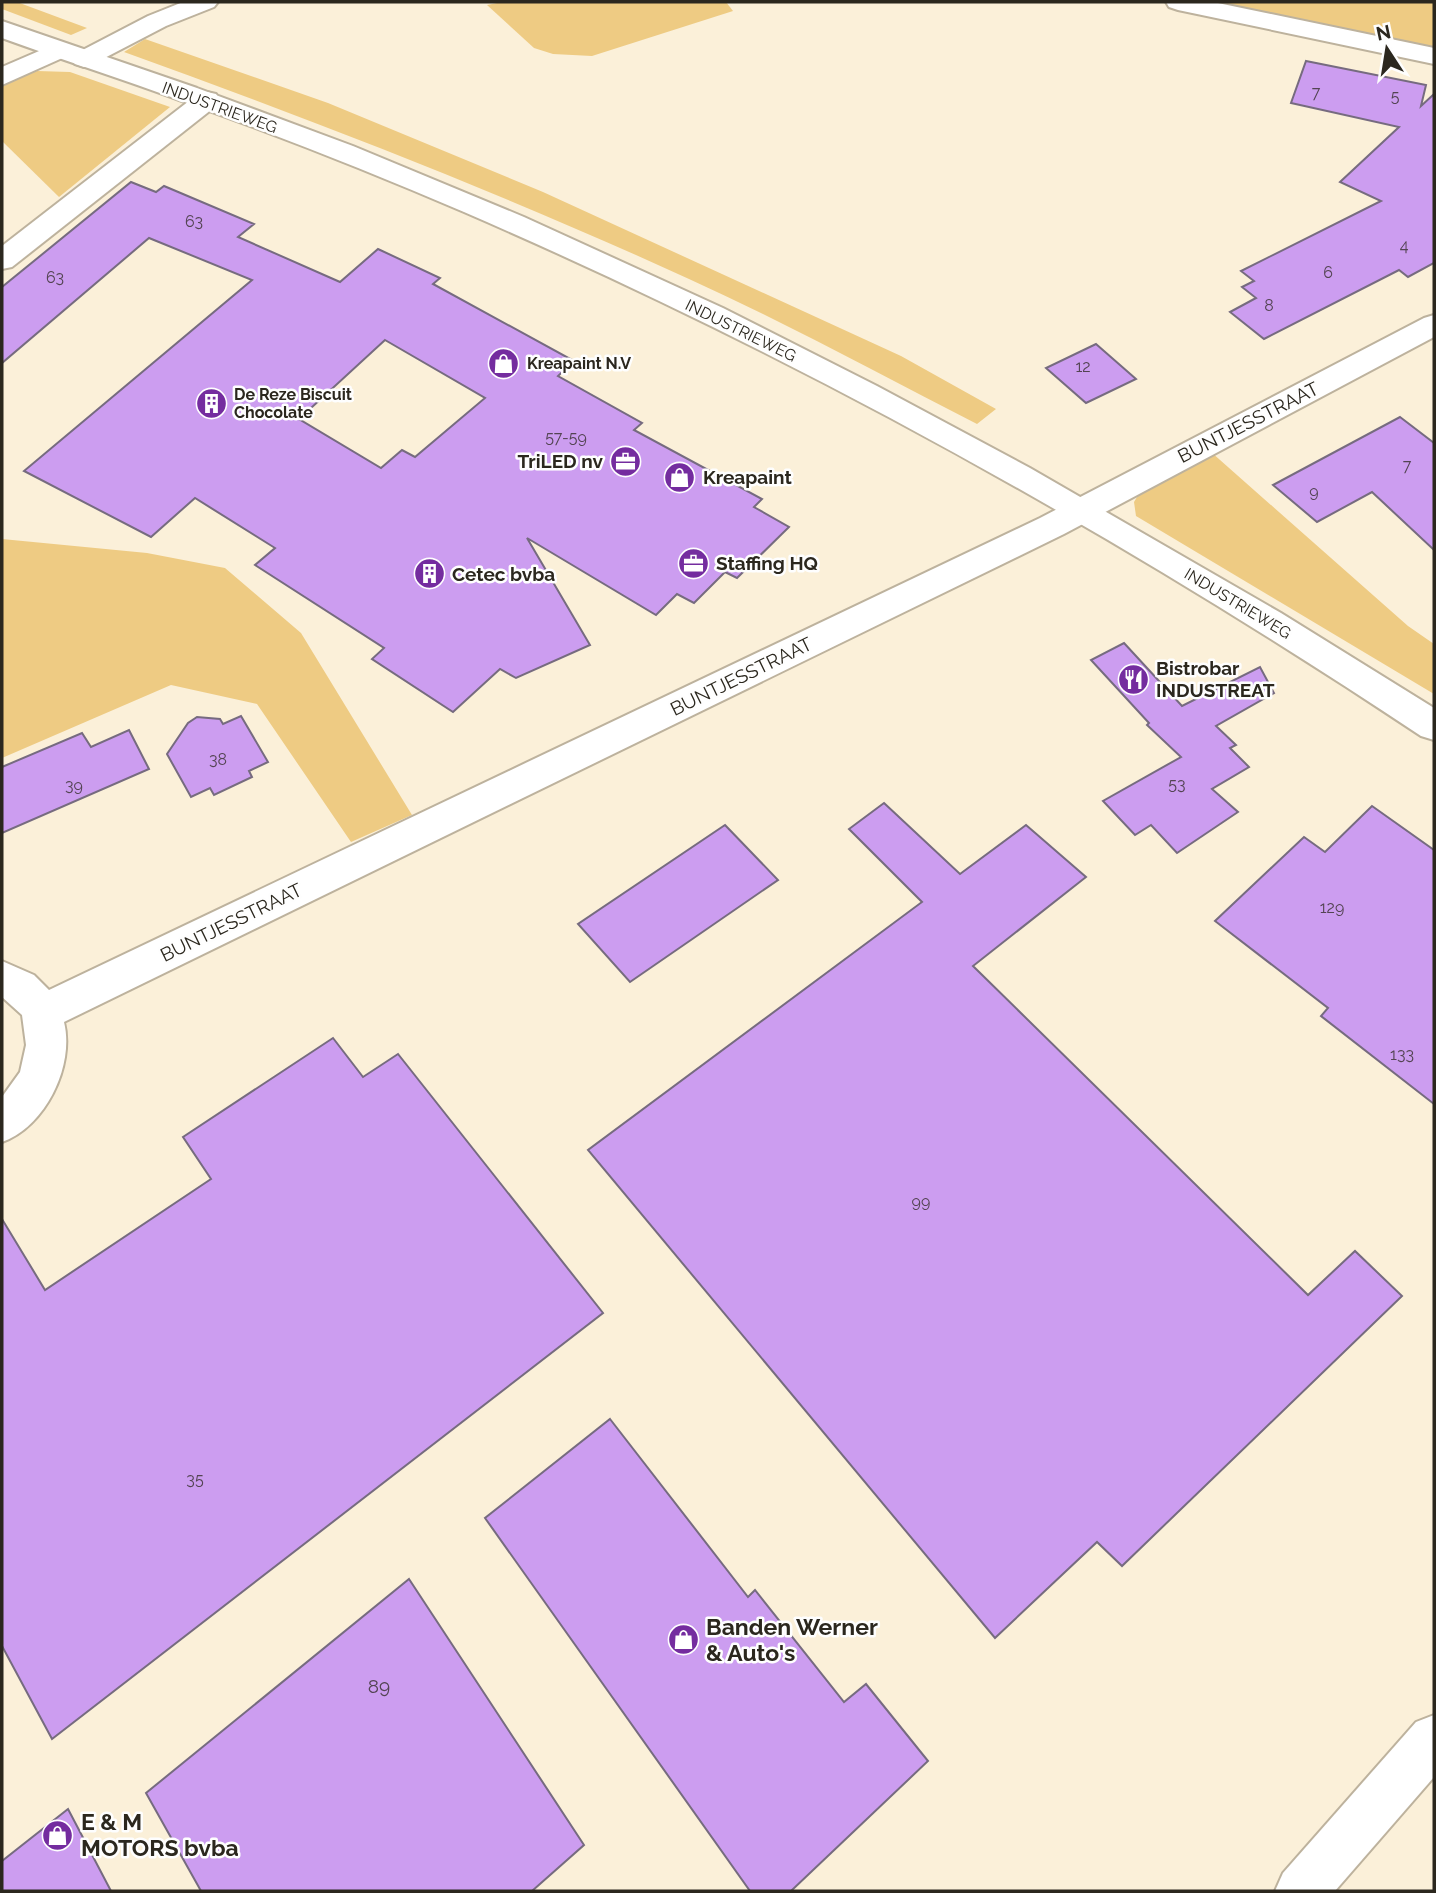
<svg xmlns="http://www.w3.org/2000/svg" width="1436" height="1893" viewBox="0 0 1436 1893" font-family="Raleway,sans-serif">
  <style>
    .green { fill: #eecb83 }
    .building { fill: #cc9df0; stroke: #766b7f; stroke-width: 2; fill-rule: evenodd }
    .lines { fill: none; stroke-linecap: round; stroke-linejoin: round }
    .minor-casing { stroke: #bdb29d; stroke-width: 4 }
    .major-casing { stroke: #bdb29d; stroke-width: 4 }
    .minor { fill: #fff; fill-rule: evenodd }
    .major { fill: #fff; fill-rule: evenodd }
    .labels { text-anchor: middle; stroke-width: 5; stroke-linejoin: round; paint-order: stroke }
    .number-label { font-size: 16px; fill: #534452 }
    .far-street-label { font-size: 16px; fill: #2b271e; stroke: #fefefe }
    .far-poi-label { font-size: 16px; font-weight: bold; fill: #2b271e; stroke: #fefefe; text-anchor: start }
    .street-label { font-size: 19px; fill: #2b271e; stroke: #fefefe }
    .poi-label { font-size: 19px; font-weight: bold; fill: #2b271e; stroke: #fefefe; text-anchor: start }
    .near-number-label { font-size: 19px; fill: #534452 }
    .near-poi-label { font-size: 23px; font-weight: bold; fill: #2b271e; stroke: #fefefe; text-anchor: start }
  </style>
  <rect width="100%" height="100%" fill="#fbf0d9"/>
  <!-- green -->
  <g class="green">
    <path d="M 2,2 L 17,2 L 87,28 L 71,35 L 2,9 Z"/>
    <path d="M 502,2 L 726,2 L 733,11 L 592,56 L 553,54 L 534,48 L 487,5 Z"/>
    <path d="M 1211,2 L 1434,2 L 1434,50 Z"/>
    <path d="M 145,39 L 328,103 L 543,192 L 901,356 L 996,409 L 977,424 C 881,375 786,323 689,279 C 504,194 315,121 124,52 Z"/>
    <path d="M 37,71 L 70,72 L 170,107 L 59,197 L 2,141 L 2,85 Z"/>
    <path d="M 1211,452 L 1408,626 L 1434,644 L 1434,694 L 1136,516 L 1134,502 L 1140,492 Z"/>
    <path d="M 2,539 L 147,553 L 225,568 L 301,633 L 412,815 L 351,842 L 257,704 L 171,685 L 2,758 Z"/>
  </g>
  <!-- building -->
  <g class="building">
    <path d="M 1306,61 L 1426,85 L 1421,106 L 1434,94 L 1434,263 L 1408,277 L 1399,270 L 1264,339 L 1230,312 L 1256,298 L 1242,287 L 1254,281 L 1241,271 L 1381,201 L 1340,182 L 1399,127 L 1291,103 Z"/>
    <path d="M 131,182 L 156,192 L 164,186 L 254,224 L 238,237 L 340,282 L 378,249 L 440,278 L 433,284 L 574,361 L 558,376 L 642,423 L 634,430 L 762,499 L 754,507 L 789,527 L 737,578 L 725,572 L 694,603 L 677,594 L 656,615 L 527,538 L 590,645 L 516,678 L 500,669 L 453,712 L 372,659 L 384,648 L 255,565 L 275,548 L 195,498 L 151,537 L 24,471 L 252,280 L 149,238 L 2,363 L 2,287 ZM 385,340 L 485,398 L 415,457 L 402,450 L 381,468 L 299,419 Z"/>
    <path d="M 1096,344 L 1136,379 L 1086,403 L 1046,368 Z"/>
    <path d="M 1400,417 L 1434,443 L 1434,550 L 1372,492 L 1317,522 L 1273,485 Z"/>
    <path d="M 1124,643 L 1182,706 L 1260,667 L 1274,693 L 1216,726 L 1236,745 L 1230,748 L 1249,767 L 1212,789 L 1238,812 L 1177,853 L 1151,825 L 1135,835 L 1103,801 L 1181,757 L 1147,725 L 1149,723 L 1091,660 Z"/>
    <path d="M 241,716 L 268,762 L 249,771 L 252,777 L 214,795 L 210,788 L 191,797 L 167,754 L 188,723 L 197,717 L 220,719 L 223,724 Z"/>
    <path d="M 129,730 L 149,769 L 2,833 L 2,767 L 82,733 L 91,747 Z"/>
    <path d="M 884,803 L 960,874 L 1026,825 L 1086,877 L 973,966 L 1308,1295 L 1355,1251 L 1402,1296 L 1122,1566 L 1097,1542 L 995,1638 L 588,1150 L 922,902 L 849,829 Z"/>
    <path d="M 1372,806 L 1434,850 L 1434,1104 L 1321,1016 L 1328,1008 L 1215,921 L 1304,837 L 1325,852 Z"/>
    <path d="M 725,825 L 778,880 L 630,982 L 578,924 Z"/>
    <path d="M 333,1038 L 363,1077 L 398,1054 L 603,1313 L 52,1739 L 2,1646 L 2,1219 L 45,1290 L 211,1179 L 183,1137 Z"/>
    <path d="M 610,1419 L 748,1597 L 755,1590 L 844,1702 L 866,1684 L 928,1761 L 791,1891 L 750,1891 L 485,1518 Z"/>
    <path d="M 409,1579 L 584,1845 L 532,1891 L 201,1891 L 146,1793 Z"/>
    <path d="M 68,1809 L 111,1891 L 2,1891 L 2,1861 Z"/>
  </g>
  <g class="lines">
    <defs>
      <g id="minor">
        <path d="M 183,2 L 218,2 L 214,7 L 166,26 L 93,64 L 84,67 L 75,64 L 71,59 L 75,54 L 148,16 Z"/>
        <path d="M 1166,2 L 1213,2 L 1434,48 L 1434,64 L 1178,10 L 1169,7 Z"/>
        <path d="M 60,42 L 69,45 L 73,50 L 69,55 L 2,85 L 2,67 Z"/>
        <path d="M 207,92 L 216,94 L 220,100 L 216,106 L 12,267 L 2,269 L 2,246 L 198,94 Z"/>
        <path d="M 1434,315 L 1434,337 L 1064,534 L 64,1022 C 75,1066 45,1127 2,1142 L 2,1097 L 20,1072 L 26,1045 L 22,1015 L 2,997 L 2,961 L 34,975 L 49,990 L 1040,518 L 1424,318 Z"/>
        <path d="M 1434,1715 L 1434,1777 L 1335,1891 L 1275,1891 L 1283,1873 L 1416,1722 Z"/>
      </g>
      <path id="major" d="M 2,21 L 197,88 L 353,146 L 524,217 L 723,308 L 877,386 L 1030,468 L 1281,613 L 1434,708 L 1434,740 L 1421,736 C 1119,535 797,356 464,212 C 371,172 277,135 182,101 C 123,79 62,60 2,38 Z"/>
    </defs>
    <!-- minor casing -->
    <use href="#minor" class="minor-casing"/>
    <!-- major casing -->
    <use href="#major" class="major-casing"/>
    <!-- minor -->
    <use href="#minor" class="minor"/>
    <!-- major -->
    <use href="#major" class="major"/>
  </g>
  <!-- icons -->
  <defs>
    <symbol id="shop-disc" viewBox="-11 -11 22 22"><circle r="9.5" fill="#742c9f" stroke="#fefefe"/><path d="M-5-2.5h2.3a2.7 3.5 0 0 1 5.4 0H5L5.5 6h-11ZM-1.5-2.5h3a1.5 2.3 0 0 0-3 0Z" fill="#fff"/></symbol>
    <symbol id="building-disc" viewBox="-11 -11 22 22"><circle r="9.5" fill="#742c9f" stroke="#fefefe"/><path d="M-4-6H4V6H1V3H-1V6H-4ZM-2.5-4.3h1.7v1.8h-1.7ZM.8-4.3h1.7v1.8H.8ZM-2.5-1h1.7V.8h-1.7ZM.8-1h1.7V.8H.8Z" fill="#fff"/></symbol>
    <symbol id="office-disc" viewBox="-11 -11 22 22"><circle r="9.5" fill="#742c9f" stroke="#fefefe"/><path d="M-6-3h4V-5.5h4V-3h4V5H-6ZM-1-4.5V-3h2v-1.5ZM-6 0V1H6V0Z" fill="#fff"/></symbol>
    <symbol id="restaurant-disc" viewBox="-11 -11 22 22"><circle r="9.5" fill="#742c9f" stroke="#fefefe"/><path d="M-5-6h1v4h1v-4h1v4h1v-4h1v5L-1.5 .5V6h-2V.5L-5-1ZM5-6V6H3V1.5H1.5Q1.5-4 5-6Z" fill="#fff"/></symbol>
  </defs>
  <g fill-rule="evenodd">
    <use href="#shop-disc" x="486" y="346" width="35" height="35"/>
    <use href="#building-disc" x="194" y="386" width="35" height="35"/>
    <use href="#office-disc" x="608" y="444" width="35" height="35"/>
    <use href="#shop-disc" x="662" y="460" width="35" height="35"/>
    <use href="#office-disc" x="676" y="546" width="35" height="35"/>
    <use href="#building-disc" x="412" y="556" width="35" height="35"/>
    <use href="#restaurant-disc" x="1116" y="662" width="35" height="35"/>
    <use href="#shop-disc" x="666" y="1622" width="35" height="35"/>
    <use href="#shop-disc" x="40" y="1818" width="35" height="35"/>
  </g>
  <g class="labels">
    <!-- number labels -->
    <g class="number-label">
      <text x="1316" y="98">7</text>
      <text x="1395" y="102">5</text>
      <text x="194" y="227">63</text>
      <text x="1404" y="251">4</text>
      <text x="1328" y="278">6</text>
      <text x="55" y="283">63</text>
      <text x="1269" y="311">8</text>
      <text x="1083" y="372">12</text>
      <text x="566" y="443">57-59</text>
      <text x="1407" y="471">7</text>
      <text x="1314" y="497">9</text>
      <text x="218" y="765">38</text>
      <text x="1177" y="790">53</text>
      <text x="74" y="791">39</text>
      <text x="1332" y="913">129</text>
      <text x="1402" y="1060">133</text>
      <text x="921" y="1207">99</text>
      <text x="195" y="1485">35</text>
    </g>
    <!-- far-street labels -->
    <g class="far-street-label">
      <text transform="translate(220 107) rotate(20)" y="6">INDUSTRIEWEG</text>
      <text transform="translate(741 330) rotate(26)" y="6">INDUSTRIEWEG</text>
      <text transform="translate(1238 603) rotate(31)" y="6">INDUSTRIEWEG</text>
    </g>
    <!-- far-poi labels -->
    <g class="far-poi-label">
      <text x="527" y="369">Kreapaint N.V</text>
      <text x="234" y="400">De Reze Biscuit<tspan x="234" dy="18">Chocolate</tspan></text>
    </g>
    <!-- street labels -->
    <g class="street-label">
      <text transform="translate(1248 422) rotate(-27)" y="7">BUNTJESSTRAAT</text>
      <text transform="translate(741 676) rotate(-26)" y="7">BUNTJESSTRAAT</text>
      <text transform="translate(231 922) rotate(-26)" y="7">BUNTJESSTRAAT</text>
    </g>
    <!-- poi labels -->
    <g class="poi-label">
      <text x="603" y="468" text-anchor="end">TriLED nv</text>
      <text x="703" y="484">Kreapaint</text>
      <text x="716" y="570">Staffing HQ</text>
      <text x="452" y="581">Cetec bvba</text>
      <text x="1156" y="675">Bistrobar<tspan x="1156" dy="22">INDUSTREAT</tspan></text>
    </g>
    <!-- near-number labels -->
    <g class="near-number-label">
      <text x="379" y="1693">89</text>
    </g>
    <!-- near-poi labels -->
    <g class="near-poi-label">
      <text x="706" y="1635">Banden Werner<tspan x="706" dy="26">&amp; Auto's</tspan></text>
      <text x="81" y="1830">E &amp; M<tspan x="81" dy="26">MOTORS bvba</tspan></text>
    </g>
  </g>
  <!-- border -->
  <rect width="1436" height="1893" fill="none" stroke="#2b271e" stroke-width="7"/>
  <!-- north arrow -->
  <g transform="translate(1387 49) rotate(348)" stroke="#fefefe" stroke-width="5" paint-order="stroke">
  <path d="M0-5L12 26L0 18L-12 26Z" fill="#2b271e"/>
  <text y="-10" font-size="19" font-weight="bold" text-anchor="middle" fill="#2b271e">N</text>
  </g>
</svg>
